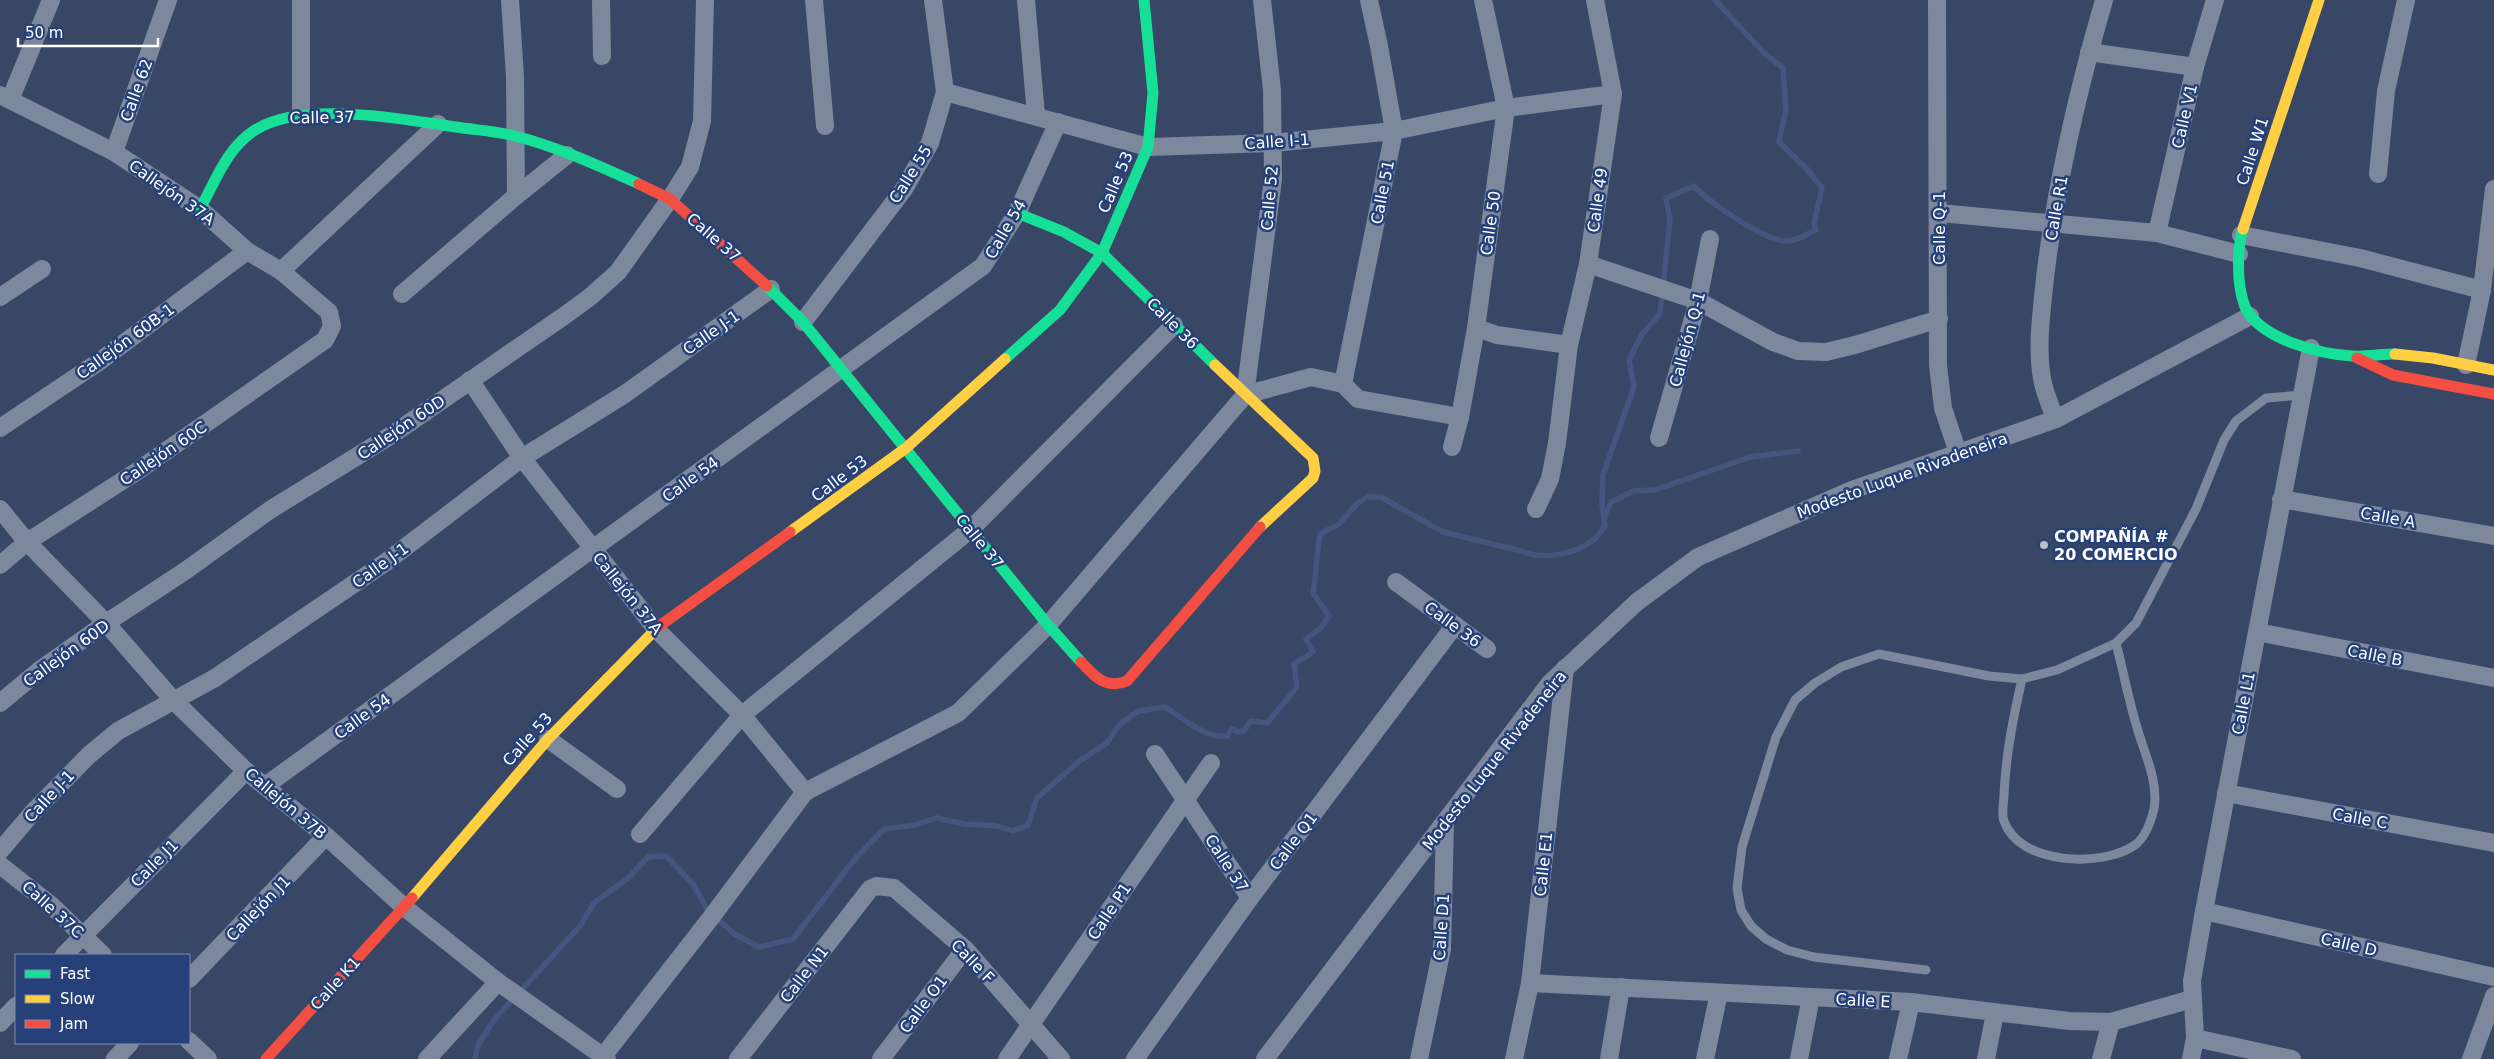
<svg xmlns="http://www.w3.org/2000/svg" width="2494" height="1059" viewBox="0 0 2494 1059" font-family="'DejaVu Sans',sans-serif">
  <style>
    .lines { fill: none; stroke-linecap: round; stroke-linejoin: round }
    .stream { stroke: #445680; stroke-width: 5.5 }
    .lane { stroke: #7d889d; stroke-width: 9 }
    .street { stroke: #7d889d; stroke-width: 18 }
    .fast { stroke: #16e098; stroke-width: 11 }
    .slow { stroke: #ffcf43; stroke-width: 11 }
    .jam { stroke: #f24e42; stroke-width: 11 }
    .poi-dot { fill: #babfc9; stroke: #264079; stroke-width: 2 }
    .labels { text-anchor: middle; stroke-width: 5; stroke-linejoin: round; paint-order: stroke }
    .street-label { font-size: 16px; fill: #fff; stroke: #264079 }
    .poi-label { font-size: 16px; font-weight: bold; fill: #fff; stroke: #264079; text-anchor: start }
  </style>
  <rect width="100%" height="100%" fill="#394766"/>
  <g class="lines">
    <!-- stream -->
    <g class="stream">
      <path d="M 1604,518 L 1611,502 L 1633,491 L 1655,490 L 1750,457 L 1798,451"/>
      <path d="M 475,1059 L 478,1045 L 494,1020 L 580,926 L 594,903 L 628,878 L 648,857 L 666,856 L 693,884 L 707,909 L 734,934 L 759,947 L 793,939 L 854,860 L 884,829 L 915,825 L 937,818 L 964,824 L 997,826 L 1013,831 L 1028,825 L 1037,798 L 1078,762 L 1107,743 L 1119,725 L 1138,711 L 1165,707 C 1183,718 1205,739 1227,736 L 1232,729 L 1238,732 L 1244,731 L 1251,721 L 1267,723 L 1297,687 L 1294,664 L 1313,652 L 1306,639 L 1320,629 L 1329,616 L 1313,593 C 1316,573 1317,554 1320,534 L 1339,524 L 1358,503 L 1368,497 L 1381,497 L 1443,532 L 1521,551 C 1541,560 1574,555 1592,541 C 1597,538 1601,531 1605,526 L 1602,504 L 1603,475 L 1634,387 L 1629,360 L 1642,334 L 1660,314 L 1670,220 L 1666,198 L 1694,186 C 1709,202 1764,241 1786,241 C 1795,242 1807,234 1816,230 L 1814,223 L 1822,188 L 1808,170 L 1779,142 L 1786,109 L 1783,68 L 1764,53 L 1715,0"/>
    </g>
    <!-- lane -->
    <g class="lane">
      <path d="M 2022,679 C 2013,719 2006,753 2004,795 C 2004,802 2001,814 2004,821 C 2019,865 2102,868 2135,845 C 2146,837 2151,821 2154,809 C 2159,780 2143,751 2136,724 C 2128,697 2123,670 2116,643"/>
      <path d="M 1926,970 L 1814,957 L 1787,950 L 1766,939 L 1751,926 L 1741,910 L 1737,888 L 1742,847 L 1776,737 L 1795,700 L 1815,683 L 1841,667 L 1879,654 L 1989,676 L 2022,679 L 2057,670 L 2116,643 L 2136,623 L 2196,509 L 2224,440 L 2236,421 L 2266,398 L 2302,395"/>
    </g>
    <!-- street -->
    <g class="street">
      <path d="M 601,0 L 602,56"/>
      <path d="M 814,0 L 825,126"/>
      <path d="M 1026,0 L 1036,115"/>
      <path d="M 1937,0 L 1938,365 L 1943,408 L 1958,453"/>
      <path d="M 2089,52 L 2195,67"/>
      <path d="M 945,92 L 1148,147 L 1273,143 L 1394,131 L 1506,108 L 1613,94"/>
      <path d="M 0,95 L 114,152 L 200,209 L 247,251 L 281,271 L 329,312 L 332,326 L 325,340 L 136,472 L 27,542 L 0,565"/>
      <path d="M 10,100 L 51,0"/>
      <path d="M 301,114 L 301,0"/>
      <path d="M 114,152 L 168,0"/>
      <path d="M 2378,174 L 2386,91 L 2406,0"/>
      <path d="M 516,196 L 567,155"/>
      <path d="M 1940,213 L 2157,233 L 2239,254"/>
      <path d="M 2157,233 L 2195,67 L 2215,0"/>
      <path d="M 2241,235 L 2360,258 L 2482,290"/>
      <path d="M 1588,264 L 1698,301 L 1773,342 L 1798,351 L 1826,352 L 1855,345 L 1939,319"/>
      <path d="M 281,271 L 438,124"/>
      <path d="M 402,294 L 516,196 L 515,77 L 510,0"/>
      <path d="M 0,297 L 42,269"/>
      <path d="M 803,322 L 904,189 L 930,143 L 945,92 L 933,0"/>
      <path d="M 1476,328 L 1497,335 L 1569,345"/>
      <path d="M 2466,365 L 2482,290 L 2494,189"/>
      <path d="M 470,380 L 522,458 L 656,629 L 742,715 L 805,792"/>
      <path d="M 1343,384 L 1394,131 L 1379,46 L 1369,0"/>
      <path d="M 1245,395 L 1273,179 L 1272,90 L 1262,0"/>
      <path d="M 2056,419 C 2049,404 2043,389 2041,372 C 2037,341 2042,309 2045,278 C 2056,184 2078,90 2104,0"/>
      <path d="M 0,428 L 100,361 L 247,251"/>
      <path d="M 1659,438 L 1698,301 L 1710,239"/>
      <path d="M 1452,447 L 1460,417 L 1476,328 L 1506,108 L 1483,0"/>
      <path d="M 2281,499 L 2494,536"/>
      <path d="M 0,509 L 27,542 L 106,623 L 173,700 L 246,771 L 326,836 L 404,907 L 498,982 L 607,1059"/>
      <path d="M 1536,509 L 1550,479 L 1557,443 L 1569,345 L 1588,264 L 1613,94 L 1595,0"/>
      <path d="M 1396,582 L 1487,649"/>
      <path d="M 2257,632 L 2494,678"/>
      <path d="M 0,703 L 41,669 L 106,623 L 185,571 L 270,510 L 393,434 L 564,316 L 590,297 L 618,272 L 670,199 L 690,167 L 702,121 L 705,0"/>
      <path d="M 548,739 L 617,789"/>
      <path d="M 1155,754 L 1250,898"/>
      <path d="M 265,786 L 983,266 L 1017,213 L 1058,122"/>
      <path d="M 2226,793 L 2494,843"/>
      <path d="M 640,834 L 742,715 L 971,529 L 1174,325"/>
      <path d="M 0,851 L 34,811 L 89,755 L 118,731 L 215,678 L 386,562 L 522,458 L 625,394 L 771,289"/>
      <path d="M 0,865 L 51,905 L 103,955"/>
      <path d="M 2204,911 L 2494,977"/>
      <path d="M 64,955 L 246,771"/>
      <path d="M 189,979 L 326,836"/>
      <path d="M 1530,983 L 1911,1002 L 2069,1021 L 2111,1022 L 2192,999"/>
      <path d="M 0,1023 L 16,1006"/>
      <path d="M 2195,1038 L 2292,1059"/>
      <path d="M 189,1041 L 208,1059"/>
      <path d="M 115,1059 L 130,1043"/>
      <path d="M 427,1059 L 498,982"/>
      <path d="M 601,1059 L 713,915 L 805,792 L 958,713 L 1048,625 L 1245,395 L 1311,377 L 1343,384 L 1358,399 L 1460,417"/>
      <path d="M 738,1059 L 870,889 L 876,886 L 894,888 L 965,949 L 1061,1059"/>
      <path d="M 881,1059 L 965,949"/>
      <path d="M 1007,1059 L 1211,763"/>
      <path d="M 1135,1059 L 1250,898 L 1455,625"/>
      <path d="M 1265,1059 L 1550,683 L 1637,602 L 1698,557 L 1852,490 L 2056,419 L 2250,316"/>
      <path d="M 1419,1059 L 1442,949 L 1445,822"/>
      <path d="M 1514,1059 L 1530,983 L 1565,668"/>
      <path d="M 1609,1059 L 1621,987"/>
      <path d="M 1705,1059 L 1719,993"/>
      <path d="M 1799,1059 L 1811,997"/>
      <path d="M 1898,1059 L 1911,1002"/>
      <path d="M 1986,1059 L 1995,1013"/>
      <path d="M 2101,1059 L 2111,1022"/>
      <path d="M 2191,1059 L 2195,1038 L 2192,981 L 2204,911 L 2311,348"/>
      <path d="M 2471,1059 L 2494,996"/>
    </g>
    <!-- fast -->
    <g class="fast">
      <path d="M 200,209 C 216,180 227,148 255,130 C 301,100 403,119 456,127 C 475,130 496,131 515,136 C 558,147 599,166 639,184"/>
      <path d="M 1017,213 L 1064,232 L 1102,253 L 1215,365"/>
      <path d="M 2243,229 C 2238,244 2238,263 2239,279 C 2240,289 2242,300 2246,309 C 2263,340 2320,354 2352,356 C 2367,357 2381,354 2395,354"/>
      <path d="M 767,286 L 803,322 L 1048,625 L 1081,662"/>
      <path d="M 1005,359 L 1060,310 L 1102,253 L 1148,147 L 1153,93 L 1144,0"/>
    </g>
    <!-- slow -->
    <g class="slow">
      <path d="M 2243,229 L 2319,0"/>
      <path d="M 2395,354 L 2433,358 L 2494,370"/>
      <path d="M 1215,365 L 1313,458 L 1315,471 L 1313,478 L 1260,527"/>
      <path d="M 790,532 L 906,448 L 1005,359"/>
      <path d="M 412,898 L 548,739 L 658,627"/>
    </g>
    <!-- jam -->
    <g class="jam">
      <path d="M 639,184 L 670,199 L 767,286"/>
      <path d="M 2357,358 L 2393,375 L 2494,394"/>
      <path d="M 658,627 L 790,532"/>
      <path d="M 1081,662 C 1094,676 1106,690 1127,681 L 1260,527"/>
      <path d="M 266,1059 L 412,898"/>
    </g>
  </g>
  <!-- markers -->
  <circle class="poi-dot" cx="2044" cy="545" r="5"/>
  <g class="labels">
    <!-- street labels -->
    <g class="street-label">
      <text transform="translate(136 90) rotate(-70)" y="6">Calle 62</text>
      <text transform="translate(2184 116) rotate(-77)" y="6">Calle V1</text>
      <text transform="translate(322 117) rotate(-1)" y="6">Calle 37</text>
      <text transform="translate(1277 141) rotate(-4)" y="6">Calle I-1</text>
      <text transform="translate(2252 151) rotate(-72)" y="6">Calle W1</text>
      <text transform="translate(910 174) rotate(-58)" y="6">Calle 55</text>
      <text transform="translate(1115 182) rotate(-67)" y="6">Calle 53</text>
      <text transform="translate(172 192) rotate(35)" y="6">Callejón 37A</text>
      <text transform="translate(1382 192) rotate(-79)" y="6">Calle 51</text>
      <text transform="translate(1269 198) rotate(-85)" y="6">Calle 52</text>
      <text transform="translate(1597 200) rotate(-82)" y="6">Calle 49</text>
      <text transform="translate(2056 208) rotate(-80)" y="6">Calle R1</text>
      <text transform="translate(1490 223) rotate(-82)" y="6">Calle 50</text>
      <text transform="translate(1939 228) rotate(-90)" y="6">Calle Q-1</text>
      <text transform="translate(1005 229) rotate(-60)" y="6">Calle 54</text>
      <text transform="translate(714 237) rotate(41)" y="6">Calle 37</text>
      <text transform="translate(1173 323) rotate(45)" y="6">Calle 36</text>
      <text transform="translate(711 332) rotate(-35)" y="6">Calle J-1</text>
      <text transform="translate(1687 339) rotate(-75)" y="6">Callejón Q-1</text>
      <text transform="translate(125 341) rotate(-36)" y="6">Callejón 60B-1</text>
      <text transform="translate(401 427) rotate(-34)" y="6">Callejón 60D</text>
      <text transform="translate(163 453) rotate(-34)" y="6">Callejón 60C</text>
      <text transform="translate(1902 475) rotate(-20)" y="6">Modesto Luque Rivadeneira</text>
      <text transform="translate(839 478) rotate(-37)" y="6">Calle 53</text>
      <text transform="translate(690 479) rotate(-36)" y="6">Calle 54</text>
      <text transform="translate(2388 517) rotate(10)" y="6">Calle A</text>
      <text transform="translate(980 541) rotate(51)" y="6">Calle 37</text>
      <text transform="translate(380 565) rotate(-36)" y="6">Calle J-1</text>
      <text transform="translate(628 593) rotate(51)" y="6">Callejón 37A</text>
      <text transform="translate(1453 624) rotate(36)" y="6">Calle 36</text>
      <text transform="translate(66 653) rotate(-36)" y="6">Callejón 60D</text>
      <text transform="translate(2375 655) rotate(11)" y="6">Calle B</text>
      <text transform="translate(2243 703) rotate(-79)" y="6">Calle L1</text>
      <text transform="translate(362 716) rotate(-36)" y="6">Calle 54</text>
      <text transform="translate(527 739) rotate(-48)" y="6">Calle 53</text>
      <text transform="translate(1494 760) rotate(-52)" y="6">Modesto Luque Rivadeneira</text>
      <text transform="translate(49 796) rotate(-47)" y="6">Calle J-1</text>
      <text transform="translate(286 803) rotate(40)" y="6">Callejón 37B</text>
      <text transform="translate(2360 818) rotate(10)" y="6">Calle C</text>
      <text transform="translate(1293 841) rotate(-53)" y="6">Calle Q1</text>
      <text transform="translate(154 863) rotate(-45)" y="6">Calle J1</text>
      <text transform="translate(1227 863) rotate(57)" y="6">Calle 37</text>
      <text transform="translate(1543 864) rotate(-84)" y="6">Calle E1</text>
      <text transform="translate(258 908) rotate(-46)" y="6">Callejón J1</text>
      <text transform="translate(53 909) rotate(42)" y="6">Calle 37C</text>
      <text transform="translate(1109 911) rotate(-56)" y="6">Calle P1</text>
      <text transform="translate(1441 927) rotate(-86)" y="6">Calle D1</text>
      <text transform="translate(2349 944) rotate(13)" y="6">Calle D</text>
      <text transform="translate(973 961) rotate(46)" y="6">Calle F</text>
      <text transform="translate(804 974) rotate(-52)" y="6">Calle N1</text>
      <text transform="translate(335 983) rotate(-48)" y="6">Calle K1</text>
      <text transform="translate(1863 1000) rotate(3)" y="6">Calle E</text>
      <text transform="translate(923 1004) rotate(-53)" y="6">Calle O1</text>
    </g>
    <!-- poi labels -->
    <g class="poi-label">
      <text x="2054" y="542">COMPAÑÍA #<tspan x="2054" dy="18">20 COMERCIO</tspan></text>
    </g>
  </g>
  <!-- legend -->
  <rect x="15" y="954" width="175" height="90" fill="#264079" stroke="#7d8caf"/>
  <rect x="25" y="970" width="25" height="8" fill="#16e098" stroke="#7d8caf"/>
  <text x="60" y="979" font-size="15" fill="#ffffff">Fast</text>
  <rect x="25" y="995" width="25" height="8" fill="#ffcf43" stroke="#7d8caf"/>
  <text x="60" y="1004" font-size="15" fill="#ffffff">Slow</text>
  <rect x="25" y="1020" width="25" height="8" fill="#f24e42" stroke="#7d8caf"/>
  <text x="60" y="1029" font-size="15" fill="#ffffff">Jam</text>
  <!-- scale -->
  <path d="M18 38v8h140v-8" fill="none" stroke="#ffffff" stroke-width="2.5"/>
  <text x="25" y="38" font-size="15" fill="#ffffff" stroke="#264079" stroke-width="4" paint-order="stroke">50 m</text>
</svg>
